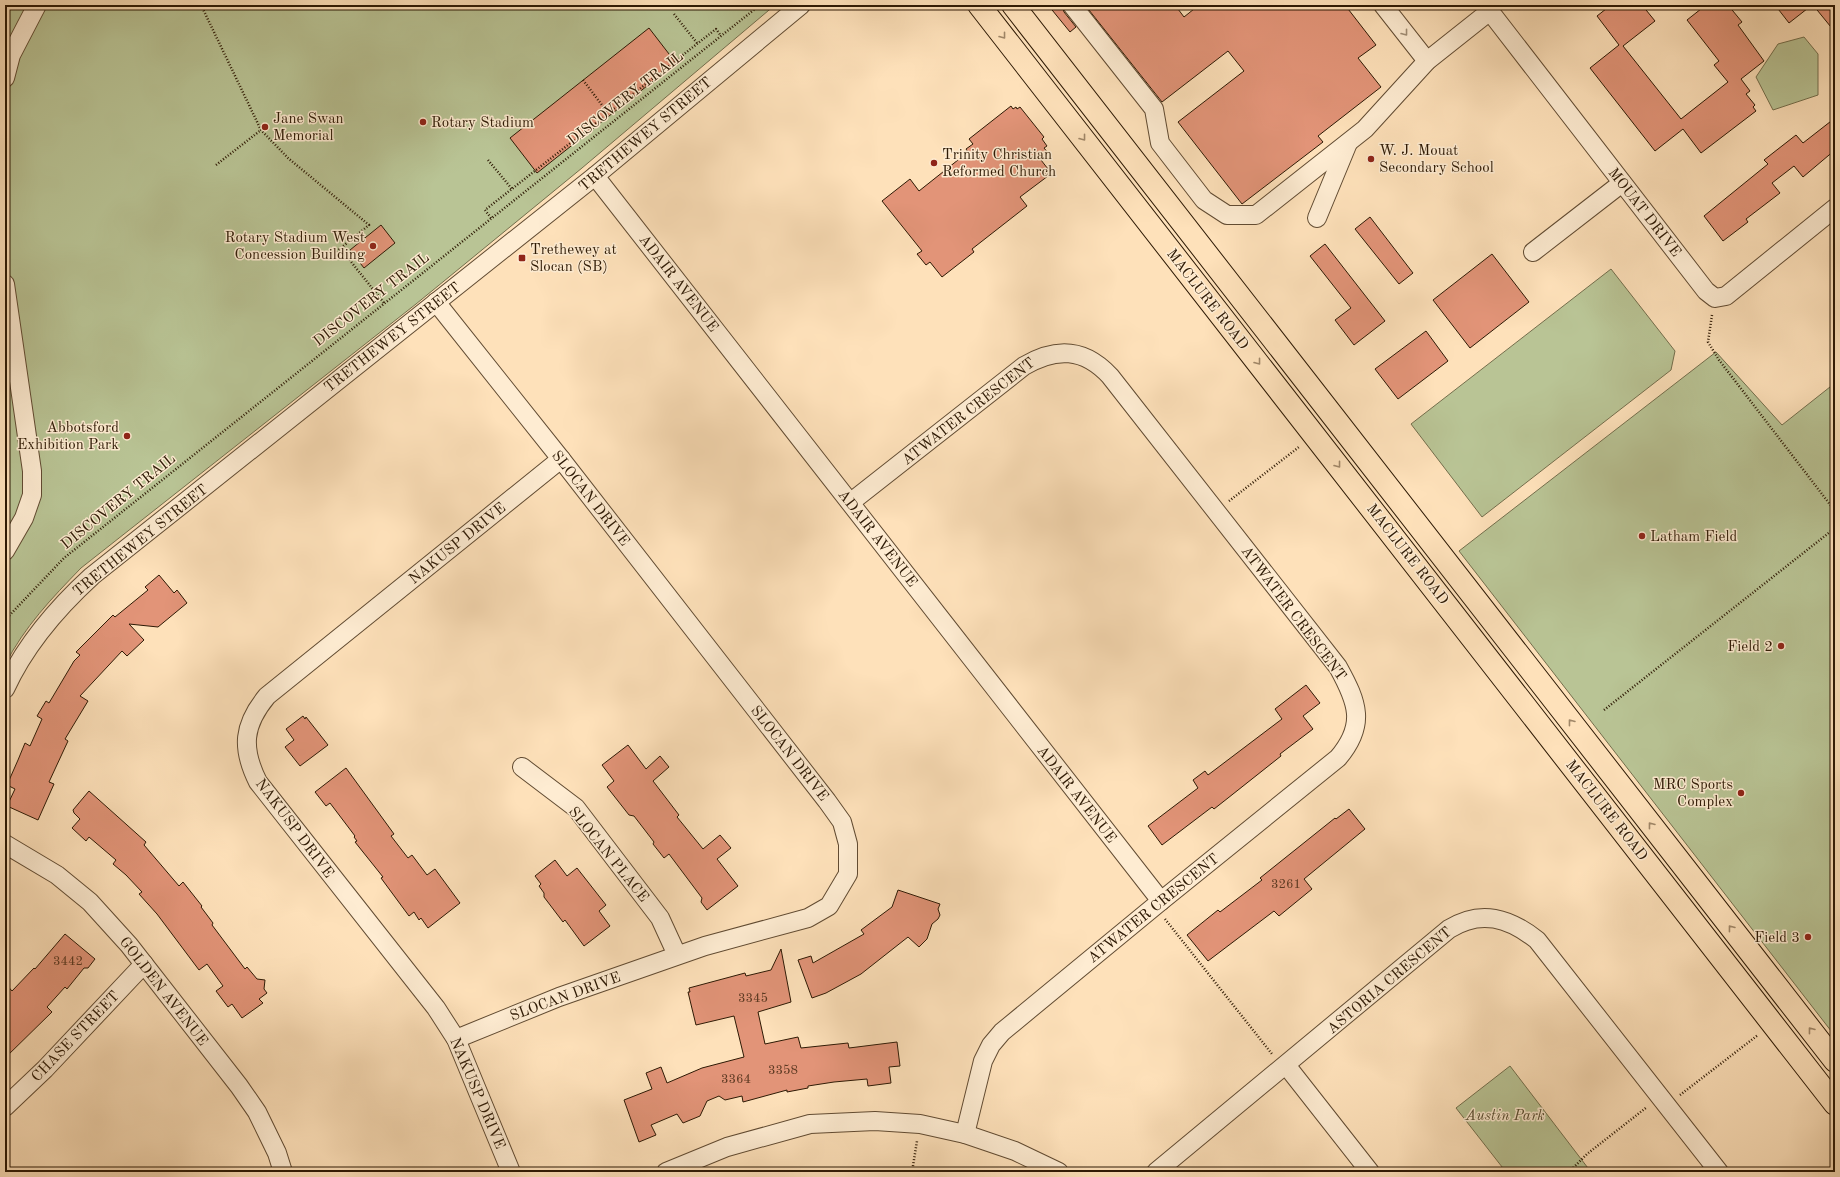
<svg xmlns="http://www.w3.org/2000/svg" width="1840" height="1177" viewBox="0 0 1840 1177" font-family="'Old Standard TT',serif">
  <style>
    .green { fill: #b9c495; stroke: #736e4c }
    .building { fill: #e29478; stroke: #2d1904 }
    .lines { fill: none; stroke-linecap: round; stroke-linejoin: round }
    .minor-casing { stroke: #614b32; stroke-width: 20 }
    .major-casing { stroke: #2d1904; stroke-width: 24 }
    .path { stroke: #2d1904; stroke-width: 2.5; stroke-dasharray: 1 2; stroke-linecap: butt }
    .minor { stroke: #feecd2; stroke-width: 18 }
    .major { stroke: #fee1ba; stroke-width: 22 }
    .oneway { stroke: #a08d75 }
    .oneway2 { stroke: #a08768 }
    .poi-dot { fill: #8f2418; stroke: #feecd2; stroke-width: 1.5 }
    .labels { text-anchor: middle; stroke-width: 3; stroke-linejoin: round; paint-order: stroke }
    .number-label { font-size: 13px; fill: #5a3821 }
    .street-label { font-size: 15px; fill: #2d1904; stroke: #feecd2 }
    .poi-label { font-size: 15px; fill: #2d1904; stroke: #feecd2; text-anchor: start }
    .park-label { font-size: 15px; font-style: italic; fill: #574c30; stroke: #feecd2 }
  </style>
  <rect width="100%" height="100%" fill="#fee1ba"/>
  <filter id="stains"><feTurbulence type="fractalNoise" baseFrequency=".005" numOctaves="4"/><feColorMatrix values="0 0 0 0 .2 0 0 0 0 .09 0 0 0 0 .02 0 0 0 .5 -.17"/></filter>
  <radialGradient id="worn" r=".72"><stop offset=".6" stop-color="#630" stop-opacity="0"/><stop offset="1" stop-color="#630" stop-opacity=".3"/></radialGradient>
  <!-- green -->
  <g class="green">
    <path d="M 5,5 L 775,5 L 582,168 L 416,304 L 81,568 C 52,598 24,627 5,665 Z"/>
    <path d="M 1804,37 L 1818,54 L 1818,95 L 1773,110 L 1756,77 L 1778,44 Z"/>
    <path d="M 1611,269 L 1675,351 L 1671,370 L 1482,517 L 1411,424 Z"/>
    <path d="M 1716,352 L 1782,425 L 1835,383 L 1835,1036 L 1459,551 Z"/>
    <path d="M 1510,1066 L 1591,1172 L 1506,1172 L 1456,1108 Z"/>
  </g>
  <!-- building -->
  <g class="building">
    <path d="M 1048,5 L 1062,5 L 1064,12 L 1076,27 L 1070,32 Z"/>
    <path d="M 1085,5 L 1175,5 L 1184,17 L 1199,5 L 1345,5 L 1376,45 L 1358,58 L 1381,87 L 1318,136 L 1323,142 L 1242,204 L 1178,122 L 1244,71 L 1228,51 L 1162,102 Z"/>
    <path d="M 1611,5 L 1642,5 L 1655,21 L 1623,46 L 1681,119 L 1728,82 L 1714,65 L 1719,61 L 1687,20 L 1706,5 L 1728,5 L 1742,22 L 1738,25 L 1764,61 L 1741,79 L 1750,91 L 1746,94 L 1755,105 L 1753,107 L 1756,111 L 1701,153 L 1683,129 L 1655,151 L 1590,68 L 1619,45 L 1597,16 Z"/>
    <path d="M 1775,5 L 1812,5 L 1789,23 Z"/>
    <path d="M 1813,5 L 1835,5 L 1835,32 Z"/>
    <path d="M 649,28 L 676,63 L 537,173 L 510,138 Z"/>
    <path d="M 1011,106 L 1013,109 L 1016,107 L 1017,109 L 1020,107 L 1044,137 L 1042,139 L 1047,146 L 1044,148 L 1049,154 L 1041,160 L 1048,169 L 1044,171 L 1048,176 L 1020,197 L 1027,206 L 972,249 L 974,252 L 942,277 L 930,262 L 926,265 L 917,254 L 922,251 L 882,201 L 910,179 L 919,191 L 968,152 L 966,149 L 973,144 L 969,139 Z"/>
    <path d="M 1835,118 L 1835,150 L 1803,177 L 1794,166 L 1772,183 L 1780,193 L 1746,219 L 1748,222 L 1723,241 L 1704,216 L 1768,164 L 1764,160 L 1796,135 L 1803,143 Z"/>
    <path d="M 1370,217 L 1413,273 L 1399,284 L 1355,229 Z"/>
    <path d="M 381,225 L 395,243 L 364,268 L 350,250 Z"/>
    <path d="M 1325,244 L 1385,321 L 1354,345 L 1335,320 L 1351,308 L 1310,256 Z"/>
    <path d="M 1492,254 L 1529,302 L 1470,348 L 1433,300 Z"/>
    <path d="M 1426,331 L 1448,361 L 1398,399 L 1375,369 Z"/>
    <path d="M 159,575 L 174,593 L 177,590 L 187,603 L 158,627 L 129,624 L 144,640 L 127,656 L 122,651 L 80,696 L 88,701 L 65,739 L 68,741 L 49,782 L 54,784 L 38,820 L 7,806 L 15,789 L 7,785 L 18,760 L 25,743 L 30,746 L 42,719 L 37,716 L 46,701 L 49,703 L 74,661 L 80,655 L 76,652 L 113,615 L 115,617 L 148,590 L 145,587 Z"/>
    <path d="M 1306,685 L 1320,703 L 1303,716 L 1313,729 L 1280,754 L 1281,756 L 1228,798 L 1214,809 L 1212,807 L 1162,845 L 1148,826 L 1198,788 L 1193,780 L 1205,771 L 1208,775 L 1282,719 L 1275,709 Z"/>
    <path d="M 303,716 L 305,719 L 306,717 L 328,745 L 300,766 L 285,747 L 294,740 L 286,729 Z"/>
    <path d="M 628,745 L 646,769 L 660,756 L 669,767 L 653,781 L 679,815 L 677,817 L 703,849 L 720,835 L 731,848 L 717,859 L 738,886 L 707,910 L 701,902 L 702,898 L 669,854 L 664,858 L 653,844 L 654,842 L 634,816 L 629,815 L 607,787 L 614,781 L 602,765 Z"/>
    <path d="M 346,768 L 394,834 L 391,836 L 408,858 L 412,855 L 427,875 L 435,869 L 460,903 L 428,928 L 421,918 L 419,920 L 414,912 L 409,916 L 381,878 L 383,877 L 355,842 L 357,841 L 354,837 L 355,836 L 330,803 L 326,806 L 315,792 Z"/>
    <path d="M 89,791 L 146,842 L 144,845 L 179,886 L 183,882 L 202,906 L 201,907 L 213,923 L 212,925 L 245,969 L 247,967 L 257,979 L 265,980 L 264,989 L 267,993 L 259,999 L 263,1003 L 242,1018 L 232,1004 L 228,1007 L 216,991 L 223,986 L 207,964 L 199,970 L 157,914 L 139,894 L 142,892 L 126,875 L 113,864 L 116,860 L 89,837 L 86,841 L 72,828 L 80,819 L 74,813 L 73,810 Z"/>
    <path d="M 1349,809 L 1365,829 L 1304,879 L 1312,889 L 1279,916 L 1274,911 L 1208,961 L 1187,935 L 1218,910 L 1220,912 L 1262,880 L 1260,878 L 1335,818 L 1336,819 Z"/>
    <path d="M 555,860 L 567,876 L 577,868 L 606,905 L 599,911 L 610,926 L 584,946 L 565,920 L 563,922 L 544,897 L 544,893 L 539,886 L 541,884 L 535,876 Z"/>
    <path d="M 898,890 L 940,904 L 938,909 L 940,915 L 938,919 L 932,924 L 927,939 L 919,947 L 908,937 L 861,974 L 826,993 L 812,998 L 798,960 L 811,956 L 813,963 L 864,934 L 861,930 L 892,907 Z"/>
    <path d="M 65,934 L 95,959 L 88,968 L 84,968 L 67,989 L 65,987 L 47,1007 L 52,1012 L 5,1058 L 5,983 L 12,991 L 34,968 L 35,969 Z"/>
    <path d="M 781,949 L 791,1002 L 758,1012 L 765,1044 L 798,1037 L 801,1048 L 848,1043 L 849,1048 L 897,1042 L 900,1066 L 889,1067 L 891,1083 L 868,1086 L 867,1079 L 834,1082 L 808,1086 L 808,1088 L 787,1092 L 787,1090 L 743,1102 L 742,1096 L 725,1100 L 719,1096 L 707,1101 L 700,1116 L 683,1123 L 677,1114 L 651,1125 L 656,1135 L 639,1142 L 624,1100 L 652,1089 L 646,1073 L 661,1067 L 667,1083 L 702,1068 L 744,1057 L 734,1016 L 696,1025 L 688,992 L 690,992 L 689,988 L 745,973 L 746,976 L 771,970 Z"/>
  </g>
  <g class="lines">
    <defs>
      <g id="minor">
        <path d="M 1072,5 L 1154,109 L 1160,143 L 1204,200 L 1227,215 L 1256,215 L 1365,129 L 1427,61 L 1490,11"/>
        <path d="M 1383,5 L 1427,61"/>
        <path d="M 1485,5 L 1706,291 L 1715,298 L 1726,296 L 1835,208"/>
        <path d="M 5,78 L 11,55 L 37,5"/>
        <path d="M 595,176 L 1161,901"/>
        <path d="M 1317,218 L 1348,143"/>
        <path d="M 1533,252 L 1622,183"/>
        <path d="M 5,284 L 32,471 L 32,495 L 24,518 L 5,551"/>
        <path d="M 436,302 L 561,459 L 827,801 L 842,822 L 848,844 L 848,874 L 829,906 L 808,918 L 705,946 L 559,997 L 456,1039"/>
        <path d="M 851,502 L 1024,366 C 1056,347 1084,348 1110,376 L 1338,667 C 1358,703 1366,725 1338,758 L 1161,901 L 1002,1032 L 991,1045 L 983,1061 L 965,1134"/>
        <path d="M 5,689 C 25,645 57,608 92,576 L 595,176 L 801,5"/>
        <path d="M 522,767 L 576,808 L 660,918 L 677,955"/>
        <path d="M 5,844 L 57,875 L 90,902 L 129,945 L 239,1086 L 257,1112 L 277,1153 L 283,1172"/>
        <path d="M 1286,1065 L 1370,1172"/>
        <path d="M 5,1107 L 45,1069 L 144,964"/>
        <path d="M 511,1172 L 456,1039 L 436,1008 L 258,782 C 241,748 243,725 267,696 L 561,459"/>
        <path d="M 666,1172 L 727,1147 L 810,1124 L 875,1121 L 920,1124 L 965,1134 L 1015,1151 L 1059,1172"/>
        <path d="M 1156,1172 L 1449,929 C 1481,909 1509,918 1537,940 L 1719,1172"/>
      </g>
      <g id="major">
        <path d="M 979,5 L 1835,1104"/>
        <path d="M 1013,5 L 1835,1061"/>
      </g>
    </defs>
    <!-- minor casing -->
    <use href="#minor" class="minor-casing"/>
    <!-- major casing -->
    <use href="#major" class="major-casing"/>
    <!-- path -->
    <g class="path">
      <path d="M 127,5 L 128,5"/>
      <path d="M 201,5 L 261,130 L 288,158 L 369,225 L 336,252"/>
      <path d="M 674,14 L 697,43"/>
      <path d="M 583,80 L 608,113"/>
      <path d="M 488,160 L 512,189"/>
      <path d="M 216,165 L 261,130"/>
      <path d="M 491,218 L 485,210 L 716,29 L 721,36"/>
      <path d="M 340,248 L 384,303"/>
      <path d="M 1712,315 L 1708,342 L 1719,360 L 1835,511"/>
      <path d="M 1229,501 L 1299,447"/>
      <path d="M 5,620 L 64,558 L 760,5"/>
      <path d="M 1604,710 L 1835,528"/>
      <path d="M 1165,919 L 1272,1054"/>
      <path d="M 1680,1095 L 1758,1035"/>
      <path d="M 912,1172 L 917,1141"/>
      <path d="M 1569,1172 L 1587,1154 L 1647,1107"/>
    </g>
    <!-- minor -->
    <use href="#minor" class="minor"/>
    <!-- major -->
    <use href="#major" class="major"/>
  </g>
  <!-- one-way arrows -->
  <defs><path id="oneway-chevron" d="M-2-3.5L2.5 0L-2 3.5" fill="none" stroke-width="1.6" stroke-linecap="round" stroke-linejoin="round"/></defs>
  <use class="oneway" href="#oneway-chevron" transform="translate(1405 33) rotate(52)"/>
  <g class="oneway2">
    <use href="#oneway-chevron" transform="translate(1003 36) rotate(52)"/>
    <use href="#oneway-chevron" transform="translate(1083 138) rotate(52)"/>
    <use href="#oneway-chevron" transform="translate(1258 362) rotate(52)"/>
    <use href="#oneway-chevron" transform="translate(1338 465) rotate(52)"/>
    <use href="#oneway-chevron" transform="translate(1571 722) rotate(-128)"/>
    <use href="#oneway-chevron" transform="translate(1651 825) rotate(-128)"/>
    <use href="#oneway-chevron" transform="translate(1731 928) rotate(-128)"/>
    <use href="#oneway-chevron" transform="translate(1811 1030) rotate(-128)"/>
  </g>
  <!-- markers -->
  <g class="poi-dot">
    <circle cx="423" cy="122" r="4"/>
    <circle cx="265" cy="127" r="4"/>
    <circle cx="1371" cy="159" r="4"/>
    <circle cx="934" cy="163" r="4"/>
    <circle cx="373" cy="246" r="4"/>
    <rect x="518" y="254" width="8" height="8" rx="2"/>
    <circle cx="127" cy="436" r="4"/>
    <circle cx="1642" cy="536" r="4"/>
    <circle cx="1781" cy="646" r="4"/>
    <circle cx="1741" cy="793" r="4"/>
    <circle cx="1808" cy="937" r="4"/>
  </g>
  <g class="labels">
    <!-- number labels -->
    <g class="number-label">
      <text x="1286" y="888">3261</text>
      <text x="68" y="965">3442</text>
      <text x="753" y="1002">3345</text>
      <text x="783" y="1074">3358</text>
      <text x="736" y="1083">3364</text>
    </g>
    <!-- street labels -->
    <g class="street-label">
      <text transform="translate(625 98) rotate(-38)" y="5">DISCOVERY TRAIL</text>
      <text transform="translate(645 134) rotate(-40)" y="5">TRETHEWEY STREET</text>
      <text transform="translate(1645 212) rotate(52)" y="5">MOUAT DRIVE</text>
      <text transform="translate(679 283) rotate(52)" y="5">ADAIR AVENUE</text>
      <text transform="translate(371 299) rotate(-38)" y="5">DISCOVERY TRAIL</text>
      <text transform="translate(1208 299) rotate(52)" y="5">MACLURE ROAD</text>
      <text transform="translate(392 337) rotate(-38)" y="5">TRETHEWEY STREET</text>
      <text transform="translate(968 411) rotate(-38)" y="5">ATWATER CRESCENT</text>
      <text transform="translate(591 498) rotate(52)" y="5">SLOCAN DRIVE</text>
      <text transform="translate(118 501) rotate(-39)" y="5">DISCOVERY TRAIL</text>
      <text transform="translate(878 538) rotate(52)" y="5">ADAIR AVENUE</text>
      <text transform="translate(140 540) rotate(-39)" y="5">TRETHEWEY STREET</text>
      <text transform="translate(457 543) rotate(-39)" y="5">NAKUSP DRIVE</text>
      <text transform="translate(1408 554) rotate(52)" y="5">MACLURE ROAD</text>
      <text transform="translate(1294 613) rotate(53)" y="5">ATWATER CRESCENT</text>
      <text transform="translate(790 753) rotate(52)" y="5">SLOCAN DRIVE</text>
      <text transform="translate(1077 794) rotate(52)" y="5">ADAIR AVENUE</text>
      <text transform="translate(1607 810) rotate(52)" y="5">MACLURE ROAD</text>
      <text transform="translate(295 828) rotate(53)" y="5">NAKUSP DRIVE</text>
      <text transform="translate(609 854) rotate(51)" y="5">SLOCAN PLACE</text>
      <text transform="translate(1153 908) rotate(-39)" y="5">ATWATER CRESCENT</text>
      <text transform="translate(1389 980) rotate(-40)" y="5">ASTORIA CRESCENT</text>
      <text transform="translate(164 991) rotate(52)" y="5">GOLDEN AVENUE</text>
      <text transform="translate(565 996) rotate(-20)" y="5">SLOCAN DRIVE</text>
      <text transform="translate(75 1036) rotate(-46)" y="5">CHASE STREET</text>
      <text transform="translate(478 1093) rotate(67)" y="5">NAKUSP DRIVE</text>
    </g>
    <!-- poi labels -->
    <g class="poi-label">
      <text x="273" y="123">Jane Swan<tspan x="273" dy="17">Memorial</tspan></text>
      <text x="431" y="127">Rotary Stadium</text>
      <text x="1379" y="155">W. J. Mouat<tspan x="1379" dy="17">Secondary School</tspan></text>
      <text x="942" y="159">Trinity Christian<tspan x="942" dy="17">Reformed Church</tspan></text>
      <text x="365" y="242" text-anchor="end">Rotary Stadium West<tspan x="365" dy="17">Concession Building</tspan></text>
      <text x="530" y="254">Trethewey at<tspan x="530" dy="17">Slocan (SB)</tspan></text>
      <text x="119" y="432" text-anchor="end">Abbotsford<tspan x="119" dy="17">Exhibition Park</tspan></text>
      <text x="1650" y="541">Latham Field</text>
      <text x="1773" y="651" text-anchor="end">Field 2</text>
      <text x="1733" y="789" text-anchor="end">MRC Sports<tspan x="1733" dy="17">Complex</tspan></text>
      <text x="1800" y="942" text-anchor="end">Field 3</text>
    </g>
    <!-- park labels -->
    <g class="park-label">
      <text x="1505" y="1120">Austin Park</text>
    </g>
  </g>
  <!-- margin -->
  <rect width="1840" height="1177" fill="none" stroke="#fee1ba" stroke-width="20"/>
  <rect x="6" y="6" width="1828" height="1165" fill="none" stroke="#2d1904" stroke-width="2"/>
  <rect x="10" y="10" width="1820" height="1157" fill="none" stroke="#2d1904"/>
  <rect width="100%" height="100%" filter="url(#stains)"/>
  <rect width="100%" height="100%" fill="url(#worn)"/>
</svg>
